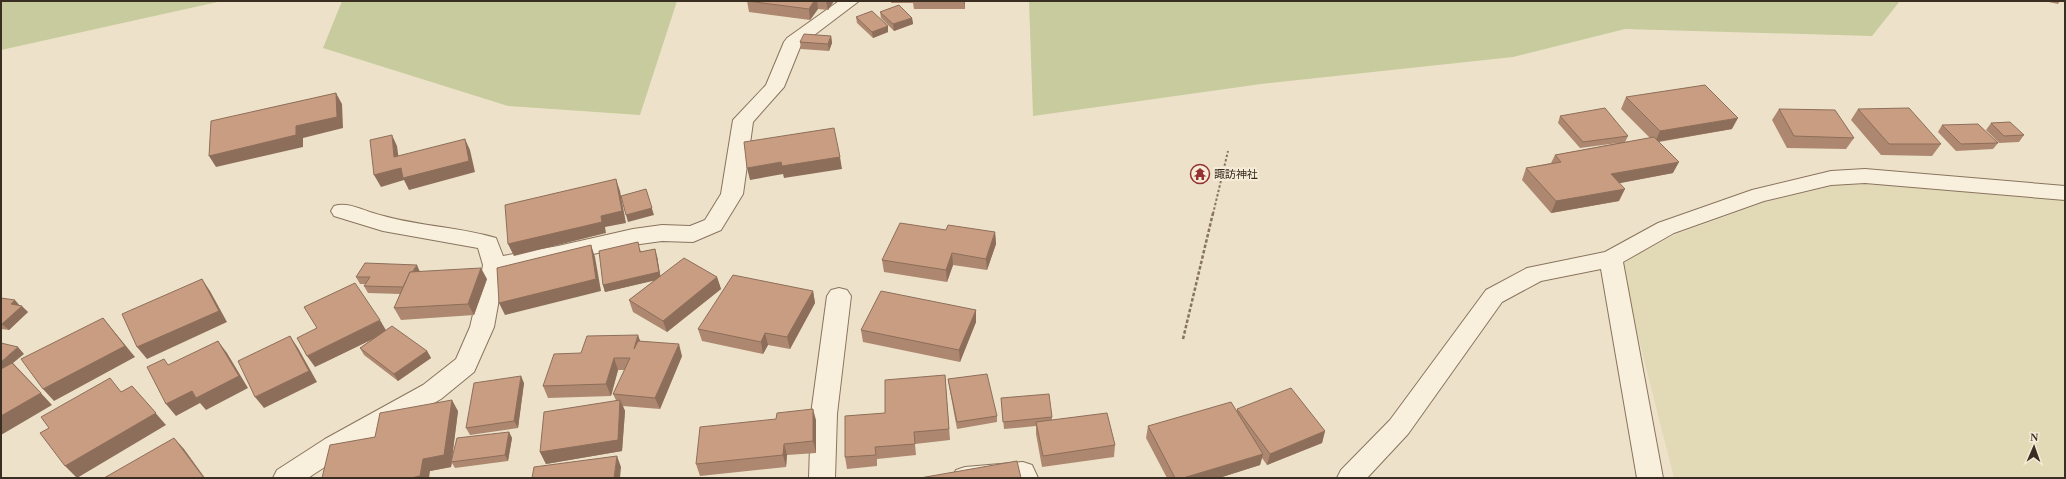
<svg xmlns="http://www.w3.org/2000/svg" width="2066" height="479" viewBox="0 0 2066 479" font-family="'Times New Roman','Noto Sans JP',serif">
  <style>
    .farmland { fill: #e2dab7 }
    .green { fill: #c7cb9d }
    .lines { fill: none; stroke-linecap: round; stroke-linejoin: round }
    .street-casing { stroke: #89745e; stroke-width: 2 }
    .path-far1 { stroke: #89745e; stroke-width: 2; stroke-dasharray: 2.5 2; stroke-linecap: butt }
    .path { stroke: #89745e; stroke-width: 2.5; stroke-dasharray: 3.5 2; stroke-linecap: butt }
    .street { fill: #f8efdc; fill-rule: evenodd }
    .wall { fill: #ad876f }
    .shaded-wall { fill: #8d6e5a }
    .building { fill: #c99d81; stroke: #8d6e5a }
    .labels { text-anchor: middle; stroke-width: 4; stroke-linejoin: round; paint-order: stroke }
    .poi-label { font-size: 11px; fill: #3a2d21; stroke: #f5ecd8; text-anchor: start }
  </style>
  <rect width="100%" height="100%" fill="#ede2c9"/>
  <!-- farmland -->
  <path class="farmland" d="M 1869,184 L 2065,200 L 2065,478 L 1674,478 L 1620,265 L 1674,235 L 1765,202 L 1836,185 Z"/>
  <!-- green -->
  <g class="green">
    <path d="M 1,1 L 222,1 L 1,50 Z"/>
    <path d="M 342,1 L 677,1 L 640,115 L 508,106 L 323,48 Z"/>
    <path d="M 1029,1 L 1900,1 L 1872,36 L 1625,29 L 1513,57 L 1261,84 L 1033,116 Z"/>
  </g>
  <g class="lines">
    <defs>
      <g id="street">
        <path d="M 839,1 L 859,1 L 801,45 L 784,87 L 753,122 L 743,194 L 721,230 L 693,242 L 662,241 L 633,245 L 558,262 L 504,271 L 494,327 L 474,372 L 441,399 L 343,455 L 308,478 L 273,478 L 277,470 L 325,439 L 423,385 L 456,359 L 470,327 L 478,293 L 483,265 L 478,248 L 383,231 L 334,216 L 331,211 L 334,206 C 347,202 360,209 373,213 C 413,226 455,226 496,238 L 503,256 L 558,246 L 633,229 L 662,225 L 690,226 L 705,220 L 721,194 L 733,120 L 766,85 L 784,42 L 787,38 Z"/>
        <path d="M 1865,169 L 2065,186 L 2065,200 L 1865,183 L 1831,185 L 1764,201 L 1674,233 L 1623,262 L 1663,478 L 1637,478 L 1601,269 L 1541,281 L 1502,302 L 1408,434 L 1367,478 L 1337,478 L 1341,470 L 1390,420 L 1486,290 L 1527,268 L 1605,252 L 1658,223 L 1752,190 L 1831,171 Z"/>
        <path d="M 839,288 L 847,290 L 851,296 L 837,414 L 835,478 L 809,478 L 811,414 L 827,296 L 831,290 Z"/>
        <path d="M 1023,462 L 1032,465 L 1038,478 L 952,478 L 956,470 L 965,467 Z"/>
      </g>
    </defs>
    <!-- street casing -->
    <use href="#street" class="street-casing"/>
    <!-- path-far1 -->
    <path class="path-far1" d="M 1213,214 L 1228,151"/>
    <!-- path -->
    <path class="path" d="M 1183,339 L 1213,213"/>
    <!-- street -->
    <use href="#street" class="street"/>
  </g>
  <!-- wall -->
  <g class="wall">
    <path d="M 747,1 L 834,1 L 828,10 L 818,9 L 810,20 L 749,12 Z"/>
    <path d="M 891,1 L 965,1 L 965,9 L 914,9 L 913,3 L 891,3 Z"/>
    <path d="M 2044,1 L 2060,1 L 2058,4 Z"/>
    <path d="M 880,12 L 912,18 L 913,24 L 894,31 L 881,18 Z"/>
    <path d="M 856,17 L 888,32 L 873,38 L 857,23 Z"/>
    <path d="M 831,36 L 832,43 L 829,51 L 801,49 L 800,42 Z"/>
    <path d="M 1626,97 L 1732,129 L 1659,142 L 1673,173 L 1619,183 L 1619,201 L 1551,213 L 1522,180 L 1526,168 L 1551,163 L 1555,155 L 1618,143 L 1580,148 L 1558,123 L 1560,116 L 1628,136 L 1625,142 L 1650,138 L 1621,109 Z"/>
    <path d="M 1779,109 L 1854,138 L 1846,149 L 1787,148 L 1772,120 Z"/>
    <path d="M 1858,109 L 1941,144 L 1932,156 L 1881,155 L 1851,120 Z"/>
    <path d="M 1991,123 L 2024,135 L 2019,142 L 1999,143 L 1986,130 Z"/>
    <path d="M 1942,125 L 1998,143 L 1993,149 L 1956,151 L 1938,132 Z"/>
    <path d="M 946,230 L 995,232 L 996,244 L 987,270 L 953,265 L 947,282 L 884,272 L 882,260 Z"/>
    <path d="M 640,249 L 641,252 L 657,256 L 660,276 L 717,277 L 721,289 L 667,332 L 633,312 L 629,300 L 655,280 L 605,292 L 603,285 Z"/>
    <path d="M 420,272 L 487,279 L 474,315 L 401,320 L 394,308 L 400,294 L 368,293 L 364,286 L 366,284 L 360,284 L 356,277 Z"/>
    <path d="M 813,291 L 815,303 L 790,349 L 768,345 L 763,354 L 702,341 L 698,329 Z"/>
    <path d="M 1,298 L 19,305 L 28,312 L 9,330 L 1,329 Z"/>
    <path d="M 976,310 L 976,322 L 960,362 L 863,342 L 861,330 Z"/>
    <path d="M 386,330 L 427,351 L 431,358 L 398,381 L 364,355 L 360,348 L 373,339 L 315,367 Z"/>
    <path d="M 641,341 L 682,356 L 660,409 L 623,406 L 625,411 L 622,451 L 546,464 L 540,452 L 616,400 L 613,394 L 625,370 L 618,370 L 611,396 L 548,398 L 543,386 L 581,353 Z"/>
    <path d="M 945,375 L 950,440 L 915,444 L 916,455 L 877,459 L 877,466 L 847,469 L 845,457 L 885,413 Z"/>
    <path d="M 948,379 L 997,416 L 997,422 L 957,429 L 949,386 Z"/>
    <path d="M 524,383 L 518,428 L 470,435 L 466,428 Z"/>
    <path d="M 1001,398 L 1052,417 L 1052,420 L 1115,445 L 1114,457 L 1042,467 L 1036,434 L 1036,426 L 1004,429 Z"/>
    <path d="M 1237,409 L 1325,431 L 1322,443 L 1267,465 L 1262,458 L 1260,465 L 1219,478 L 1167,478 L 1146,438 L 1148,426 L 1237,411 Z"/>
    <path d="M 458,411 L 452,457 L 509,432 L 512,438 L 508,461 L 455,468 L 452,463 L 451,467 L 430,471 L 375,437 Z"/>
    <path d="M 816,420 L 816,453 L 787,455 L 786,467 L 700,476 L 696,464 Z"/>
  </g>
  <!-- shaded-wall -->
  <g class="shaded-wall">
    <path d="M 814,1 L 817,1 L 818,9 L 810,20 L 809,9 Z"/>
    <path d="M 826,1 L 834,1 L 828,10 Z"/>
    <path d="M 964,1 L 965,1 L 965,9 Z"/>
    <path d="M 912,18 L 913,24 L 894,31 L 893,24 Z"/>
    <path d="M 888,26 L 888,32 L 873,38 L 872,32 Z"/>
    <path d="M 831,36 L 832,43 L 829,51 L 828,44 Z"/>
    <path d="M 336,93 L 342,104 L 343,128 L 303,138 L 303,147 L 216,167 L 209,156 Z"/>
    <path d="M 1738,118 L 1732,129 L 1655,142 L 1660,131 Z"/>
    <path d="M 392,135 L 397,146 L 400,168 L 465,139 L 470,150 L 475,172 L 409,190 L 404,180 L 381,187 L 374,175 L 394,157 Z"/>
    <path d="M 840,157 L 842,169 L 784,178 L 783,174 L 750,180 L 747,168 L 781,162 Z"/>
    <path d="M 1679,162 L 1673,173 L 1605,186 L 1611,174 Z"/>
    <path d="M 616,179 L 620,191 L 626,223 L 605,227 L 606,233 L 514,256 L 508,244 L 601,216 Z"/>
    <path d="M 646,189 L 654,215 L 628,222 L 626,215 Z"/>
    <path d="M 1625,189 L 1619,201 L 1551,213 L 1556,201 Z"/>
    <path d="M 995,232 L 996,244 L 987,270 L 986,259 Z"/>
    <path d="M 591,245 L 595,257 L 601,291 L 505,315 L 499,303 Z"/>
    <path d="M 655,249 L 657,256 L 661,279 L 605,292 L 603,285 Z"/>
    <path d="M 952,253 L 953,265 L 947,282 L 946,270 Z"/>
    <path d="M 417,265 L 420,272 L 403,287 Z"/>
    <path d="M 481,268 L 487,279 L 474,315 L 468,304 Z"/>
    <path d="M 717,277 L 721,289 L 667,332 L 663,321 Z"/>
    <path d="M 202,279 L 210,291 L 227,322 L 147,359 L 137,347 Z"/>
    <path d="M 813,291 L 815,303 L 790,349 L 787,337 Z"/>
    <path d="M 15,300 L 21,307 L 22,306 L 28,312 L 9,330 L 2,324 L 11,304 Z"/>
    <path d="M 976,310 L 976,322 L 960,362 L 959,350 Z"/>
    <path d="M 103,318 L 135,357 L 54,401 L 43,389 Z"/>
    <path d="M 380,320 L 387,332 L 315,367 L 307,356 Z"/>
    <path d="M 765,333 L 768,345 L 763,354 L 761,342 Z"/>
    <path d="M 638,335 L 642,346 L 634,349 Z"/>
    <path d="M 290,336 L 298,348 L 317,382 L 264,408 L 255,397 Z"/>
    <path d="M 218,341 L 227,353 L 248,388 L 206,410 L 200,403 L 176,416 L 166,404 Z"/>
    <path d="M 679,344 L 682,356 L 660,409 L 655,398 Z"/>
    <path d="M 18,347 L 24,354 L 13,363 L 52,405 L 1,435 L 1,362 Z"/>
    <path d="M 427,351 L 431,358 L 398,381 L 394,374 Z"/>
    <path d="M 614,358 L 618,370 L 611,396 L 606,384 Z"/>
    <path d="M 521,376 L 524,383 L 518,428 L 514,421 Z"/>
    <path d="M 132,386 L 166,425 L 77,478 L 65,466 Z"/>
    <path d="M 452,400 L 458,411 L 451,467 L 430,471 L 429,478 L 411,478 L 423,459 Z"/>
    <path d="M 620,400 L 625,411 L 622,451 L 546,464 L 540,452 Z"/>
    <path d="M 813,409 L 816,420 L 816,453 L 813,441 Z"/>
    <path d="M 1325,431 L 1322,443 L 1267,465 L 1270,454 Z"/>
    <path d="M 509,432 L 512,438 L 508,461 L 505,455 Z"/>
    <path d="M 174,438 L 184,449 L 205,478 L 204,478 Z"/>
    <path d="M 784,444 L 787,455 L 786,467 L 783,455 Z"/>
    <path d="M 1263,454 L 1260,465 L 1219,478 L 1183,478 Z"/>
    <path d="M 617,456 L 621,467 L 620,478 L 614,478 Z"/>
  </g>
  <!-- building -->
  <g class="building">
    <path d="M 747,1 L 814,1 L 809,9 Z"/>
    <path d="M 899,5 L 912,18 L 893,24 L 880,12 Z"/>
    <path d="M 872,11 L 888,26 L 872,32 L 856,17 Z"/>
    <path d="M 804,34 L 831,36 L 828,44 L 800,42 Z"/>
    <path d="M 1705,85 L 1738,118 L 1660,131 L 1626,97 Z"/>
    <path d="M 336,93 L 337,117 L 296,126 L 296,135 L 209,156 L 211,121 Z"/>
    <path d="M 1605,108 L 1628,136 L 1583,142 L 1560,116 Z"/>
    <path d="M 1909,108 L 1941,144 L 1889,144 L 1858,109 Z"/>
    <path d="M 1779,109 L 1835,110 L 1854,138 L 1794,136 Z"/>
    <path d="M 2010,122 L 2024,135 L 2004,136 L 1991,123 Z"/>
    <path d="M 1978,124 L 1998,143 L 1961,144 L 1942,125 Z"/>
    <path d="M 834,128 L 840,157 L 782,166 L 781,162 L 747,168 L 744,142 Z"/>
    <path d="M 392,135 L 394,157 L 465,139 L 469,161 L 403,178 L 401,168 L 374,175 L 370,140 Z"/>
    <path d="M 1654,137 L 1679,162 L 1611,174 L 1625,189 L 1556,201 L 1526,168 L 1561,162 L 1555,155 Z"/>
    <path d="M 616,179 L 622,211 L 601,216 L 602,222 L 508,244 L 505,205 Z"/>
    <path d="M 646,189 L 652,208 L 626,215 L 621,196 Z"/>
    <path d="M 900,223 L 946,230 L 948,225 L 995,232 L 986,259 L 952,253 L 946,270 L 882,260 Z"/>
    <path d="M 638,242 L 640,252 L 655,249 L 659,272 L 603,285 L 599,251 Z"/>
    <path d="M 591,245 L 596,279 L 499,303 L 497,268 Z"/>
    <path d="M 684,258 L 717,277 L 663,321 L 629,300 Z"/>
    <path d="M 365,263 L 417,265 L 412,272 L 410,272 L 403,287 L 364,286 L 370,277 L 356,277 Z"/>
    <path d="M 481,268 L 468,304 L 394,308 L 410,272 Z"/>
    <path d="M 733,275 L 813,291 L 787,337 L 765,333 L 761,342 L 698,329 Z"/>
    <path d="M 202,279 L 219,311 L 137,347 L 122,314 Z"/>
    <path d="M 355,283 L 380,320 L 307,356 L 297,338 L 317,328 L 304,307 Z"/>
    <path d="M 881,291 L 976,310 L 959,350 L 861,330 Z"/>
    <path d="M 1,298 L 15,300 L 11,304 L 22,306 L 2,324 L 1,324 Z"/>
    <path d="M 103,318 L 125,346 L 43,389 L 21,359 Z"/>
    <path d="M 392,326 L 427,351 L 394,374 L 360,348 Z"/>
    <path d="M 638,335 L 634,349 L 638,341 L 679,344 L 655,398 L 613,394 L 630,358 L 614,358 L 606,384 L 543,386 L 554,354 L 581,353 L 587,336 Z"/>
    <path d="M 290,336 L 309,371 L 255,397 L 238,361 Z"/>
    <path d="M 218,341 L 239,376 L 196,398 L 192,391 L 166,404 L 147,367 L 164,359 L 168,365 Z"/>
    <path d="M 1,343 L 18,347 L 1,362 Z"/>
    <path d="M 12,363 L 41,393 L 1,416 L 1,369 Z"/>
    <path d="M 987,374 L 997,416 L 957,422 L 948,379 Z"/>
    <path d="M 945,375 L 949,429 L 914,432 L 915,444 L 875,447 L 876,455 L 845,457 L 845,416 L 885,413 L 885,380 Z"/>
    <path d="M 521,376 L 514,421 L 466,428 L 474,383 Z"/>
    <path d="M 110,378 L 121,392 L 132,386 L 156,413 L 65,466 L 40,433 L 49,428 L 41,417 Z"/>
    <path d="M 1291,388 L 1325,431 L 1270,454 L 1237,409 Z"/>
    <path d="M 1049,394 L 1052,417 L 1003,422 L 1001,398 Z"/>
    <path d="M 452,400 L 444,455 L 423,459 L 420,476 L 411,478 L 322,478 L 330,445 L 375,437 L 380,413 Z"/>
    <path d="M 620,400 L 618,440 L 540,452 L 544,412 Z"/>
    <path d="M 1231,402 L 1263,454 L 1183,478 L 1175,478 L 1148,426 Z"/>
    <path d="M 813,409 L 813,441 L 784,444 L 783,455 L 696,464 L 700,427 L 776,419 L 777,413 Z"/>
    <path d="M 1107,413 L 1115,445 L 1043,456 L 1036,422 Z"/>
    <path d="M 509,432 L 505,455 L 451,462 L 457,438 Z"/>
    <path d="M 174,438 L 204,478 L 104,478 Z"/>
    <path d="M 617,456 L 614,478 L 532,478 L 534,467 Z"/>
    <path d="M 1017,461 L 1021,478 L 920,478 Z"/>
  </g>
  <!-- icons -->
  <defs>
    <symbol id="temple-ring" viewBox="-11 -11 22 22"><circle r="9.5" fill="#f5ecd8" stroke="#963133" stroke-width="1.5"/><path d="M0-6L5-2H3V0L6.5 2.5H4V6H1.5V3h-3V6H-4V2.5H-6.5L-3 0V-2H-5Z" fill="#963133"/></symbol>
  </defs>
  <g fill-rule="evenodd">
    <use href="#temple-ring" x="1189" y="163" width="22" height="22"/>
  </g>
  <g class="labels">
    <!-- poi labels -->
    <g class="poi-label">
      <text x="1214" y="178">諏訪神社</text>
    </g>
  </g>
  <!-- border -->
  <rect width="2066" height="479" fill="none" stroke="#3a2d21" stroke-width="4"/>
  <!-- north arrow -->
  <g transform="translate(2034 447) rotate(2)" stroke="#f5ecd8" stroke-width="3" paint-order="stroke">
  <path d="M0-3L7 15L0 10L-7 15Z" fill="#3a2d21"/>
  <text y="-6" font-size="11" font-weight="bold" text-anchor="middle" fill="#3a2d21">N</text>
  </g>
</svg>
